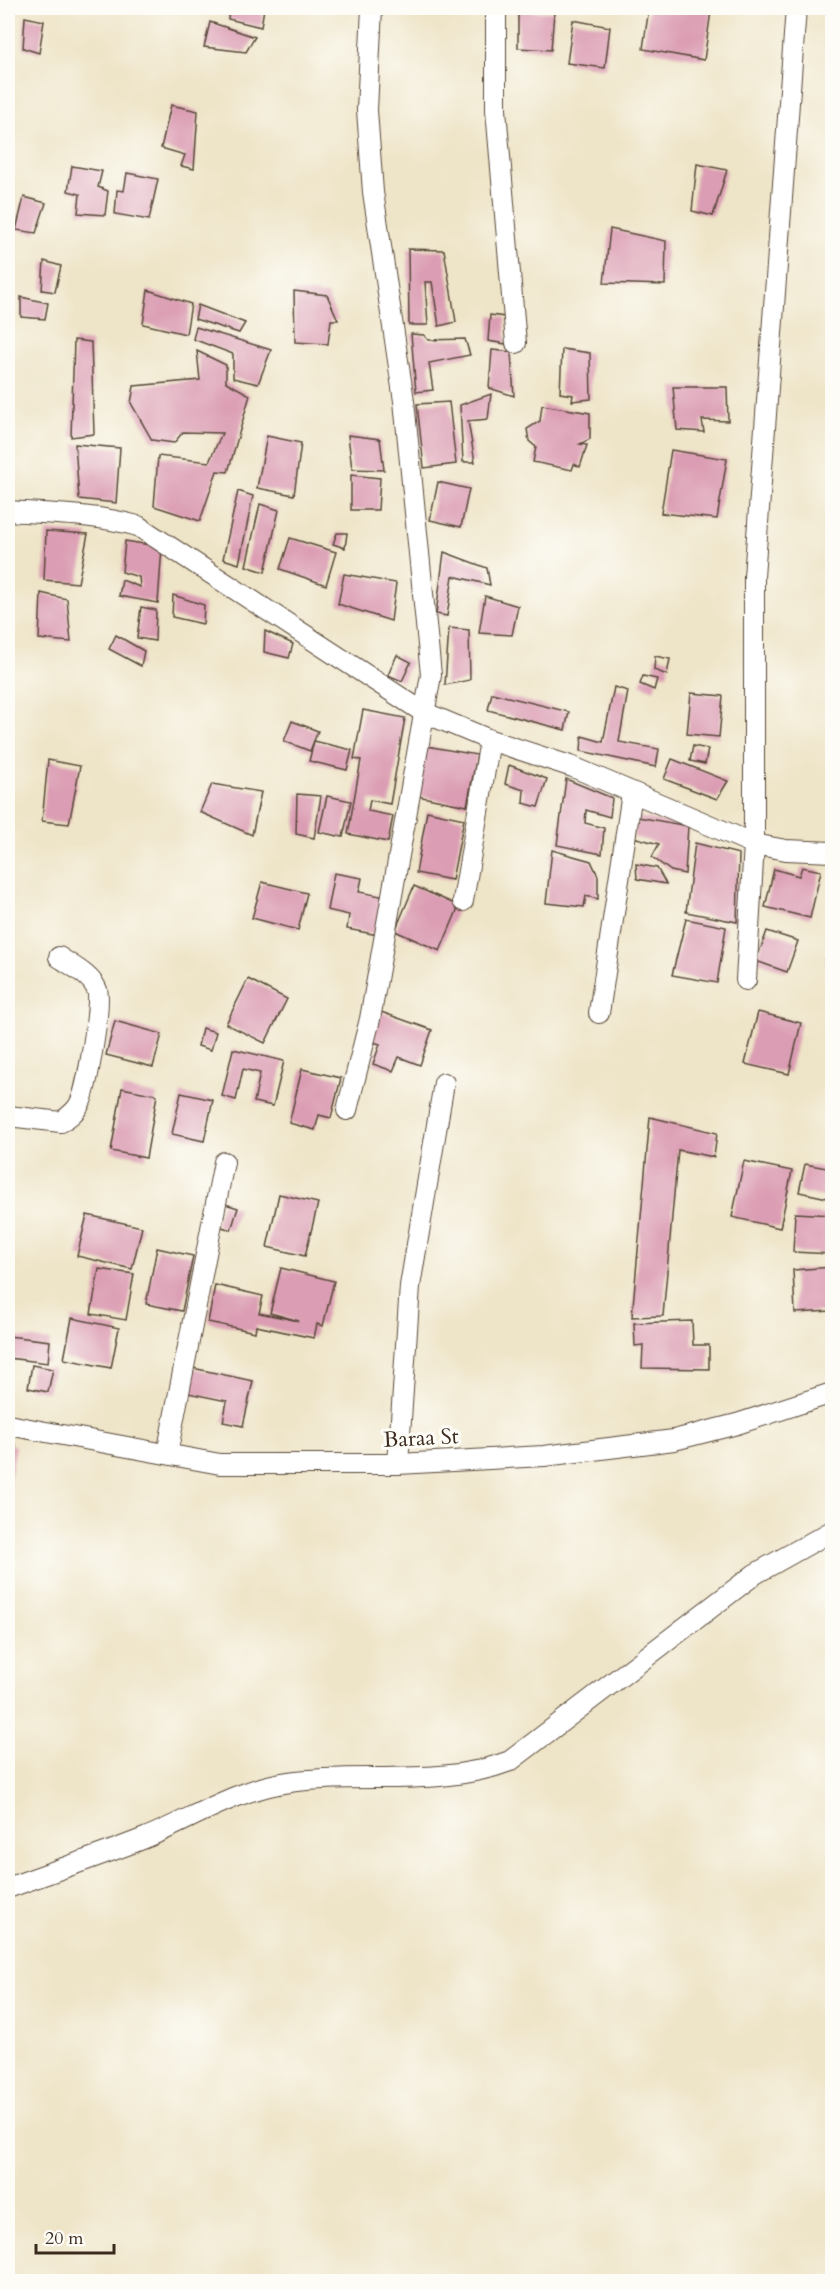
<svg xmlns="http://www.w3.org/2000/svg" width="840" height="2289" viewBox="0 0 840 2289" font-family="Cardo,serif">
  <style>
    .building { fill: #db9db3 }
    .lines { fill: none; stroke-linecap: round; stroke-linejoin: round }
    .street-casing { stroke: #564637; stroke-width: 22 }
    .street { stroke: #fff; stroke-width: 20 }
    .labels { text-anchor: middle; stroke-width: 6; stroke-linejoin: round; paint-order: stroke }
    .street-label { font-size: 22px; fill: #3b2a1e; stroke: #fdfcf7 }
  </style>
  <rect width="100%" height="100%" fill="#fdfcf7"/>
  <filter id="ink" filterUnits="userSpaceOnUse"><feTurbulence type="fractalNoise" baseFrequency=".0167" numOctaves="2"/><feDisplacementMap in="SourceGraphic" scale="12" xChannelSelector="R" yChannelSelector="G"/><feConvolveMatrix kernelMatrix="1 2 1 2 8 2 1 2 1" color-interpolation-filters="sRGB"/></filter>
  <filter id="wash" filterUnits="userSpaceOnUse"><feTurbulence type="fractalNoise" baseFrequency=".008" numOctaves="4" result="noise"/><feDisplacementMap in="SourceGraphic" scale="24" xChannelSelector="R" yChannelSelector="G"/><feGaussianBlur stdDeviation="1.35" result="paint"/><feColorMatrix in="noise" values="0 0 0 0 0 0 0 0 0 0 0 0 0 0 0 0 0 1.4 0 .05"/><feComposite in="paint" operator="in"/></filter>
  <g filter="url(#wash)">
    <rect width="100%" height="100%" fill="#eee4c7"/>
    <g id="blocks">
      <!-- building -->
      <g class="building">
        <path d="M 229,8 L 264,8 L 261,27 L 228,19 Z"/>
        <path d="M 649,8 L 699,8 L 711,11 L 704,60 L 643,49 Z"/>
        <path d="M 518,11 L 554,12 L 551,50 L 518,48 Z"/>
        <path d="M 25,17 L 44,21 L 39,53 L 23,48 Z"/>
        <path d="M 573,20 L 610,27 L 605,68 L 567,63 Z"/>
        <path d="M 210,22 L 255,37 L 246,52 L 204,47 Z"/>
        <path d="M 171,105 L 198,111 L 194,169 L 181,166 L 185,155 L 161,148 Z"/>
        <path d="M 697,164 L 727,170 L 713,216 L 692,211 Z"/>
        <path d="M 72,166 L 102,171 L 98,187 L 108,191 L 105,215 L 78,213 L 80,194 L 68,191 Z"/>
        <path d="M 127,173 L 158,179 L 149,220 L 115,214 L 117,190 L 124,191 Z"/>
        <path d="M 24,197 L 46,203 L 36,233 L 16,230 Z"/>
        <path d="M 610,229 L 666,241 L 665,285 L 604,283 Z"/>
        <path d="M 408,249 L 444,250 L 456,322 L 439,326 L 432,282 L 425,282 L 428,325 L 409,325 Z"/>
        <path d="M 44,261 L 61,266 L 55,292 L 42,290 Z"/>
        <path d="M 148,290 L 191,304 L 186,334 L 143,324 Z"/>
        <path d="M 294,291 L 327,295 L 338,320 L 331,320 L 328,344 L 295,342 Z"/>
        <path d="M 21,297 L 48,303 L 45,319 L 21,317 Z"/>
        <path d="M 198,305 L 245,323 L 239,333 L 195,319 Z"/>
        <path d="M 490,315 L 505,317 L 506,344 L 488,341 Z"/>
        <path d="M 196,327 L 271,350 L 258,384 L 233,378 L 233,354 L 193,339 Z"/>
        <path d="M 411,334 L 424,335 L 428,340 L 465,339 L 470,355 L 429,363 L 433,390 L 416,392 Z"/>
        <path d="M 74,340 L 91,342 L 94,434 L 71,437 Z"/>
        <path d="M 562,349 L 590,353 L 591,399 L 572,401 L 573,395 L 560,393 Z"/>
        <path d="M 492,350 L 511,352 L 514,396 L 489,388 Z"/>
        <path d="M 197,351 L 226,365 L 226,382 L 250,395 L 228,472 L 217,471 L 200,521 L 154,506 L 158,456 L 209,462 L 222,433 L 183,432 L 174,443 L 152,440 L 131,403 L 134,386 L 200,380 Z"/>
        <path d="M 673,387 L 727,387 L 728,421 L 702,420 L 704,432 L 677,430 Z"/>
        <path d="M 491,394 L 488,419 L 468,421 L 475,462 L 463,462 L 460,405 Z"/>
        <path d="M 449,402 L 456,464 L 424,468 L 417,404 Z"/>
        <path d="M 542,405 L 590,413 L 590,439 L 580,444 L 587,445 L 580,467 L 574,464 L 572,470 L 533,462 L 536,447 L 529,441 L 527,429 L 540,421 Z"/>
        <path d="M 348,435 L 380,439 L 384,470 L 352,469 Z"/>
        <path d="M 267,436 L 301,443 L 294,495 L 257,488 Z"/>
        <path d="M 75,444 L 120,448 L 116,503 L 79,499 Z"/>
        <path d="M 671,450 L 727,459 L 717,519 L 661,513 Z"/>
        <path d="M 351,475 L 380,478 L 378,510 L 351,510 Z"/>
        <path d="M 438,482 L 469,489 L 461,527 L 430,520 Z"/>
        <path d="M 238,491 L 253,496 L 239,564 L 223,559 Z"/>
        <path d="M 260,504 L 279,510 L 265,572 L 246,566 Z"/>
        <path d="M 46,531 L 88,534 L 78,583 L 44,580 Z"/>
        <path d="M 337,533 L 347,533 L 345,548 L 333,544 Z"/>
        <path d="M 290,538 L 336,552 L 326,585 L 280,569 Z"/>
        <path d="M 125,541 L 162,547 L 158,603 L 119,596 L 122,580 L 140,587 L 139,577 L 122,572 Z"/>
        <path d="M 444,552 L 487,568 L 490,585 L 453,576 L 447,616 L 436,614 Z"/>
        <path d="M 344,574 L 396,583 L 391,621 L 338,604 Z"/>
        <path d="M 41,593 L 67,599 L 71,642 L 39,639 Z"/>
        <path d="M 173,595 L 204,605 L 203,624 L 172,617 Z"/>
        <path d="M 485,596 L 518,606 L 512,635 L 479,633 Z"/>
        <path d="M 141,607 L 156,610 L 155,641 L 137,638 Z"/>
        <path d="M 449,628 L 469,630 L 470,680 L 445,685 Z"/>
        <path d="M 265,631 L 293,644 L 289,658 L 264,652 Z"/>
        <path d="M 116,635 L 144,651 L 141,666 L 109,649 Z"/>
        <path d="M 397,655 L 411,662 L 402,681 L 388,675 Z"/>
        <path d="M 655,656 L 670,659 L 667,675 L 654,670 Z"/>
        <path d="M 643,676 L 657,679 L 654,690 L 640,684 Z"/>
        <path d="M 614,687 L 628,691 L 619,742 L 659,749 L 656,767 L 581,751 L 582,736 L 603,742 Z"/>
        <path d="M 492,693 L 569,712 L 565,730 L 488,710 Z"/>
        <path d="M 691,693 L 723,696 L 719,737 L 687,734 Z"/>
        <path d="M 363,710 L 405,718 L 390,804 L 370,800 L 368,811 L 393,816 L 388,842 L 348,834 L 361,760 L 354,759 Z"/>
        <path d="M 292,721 L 318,731 L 310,751 L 284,741 Z"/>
        <path d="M 314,741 L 352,750 L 347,770 L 309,761 Z"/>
        <path d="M 421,745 L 477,755 L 467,806 L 412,795 Z"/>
        <path d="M 693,746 L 708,749 L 705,764 L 690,761 Z"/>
        <path d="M 672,759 L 728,781 L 717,799 L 664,779 Z"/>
        <path d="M 48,760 L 80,766 L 69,824 L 42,821 Z"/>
        <path d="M 509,765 L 547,779 L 538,807 L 523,803 L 524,790 L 505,784 Z"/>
        <path d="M 566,779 L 612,798 L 610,817 L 586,810 L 585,823 L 604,828 L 602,854 L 557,845 Z"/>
        <path d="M 212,784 L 261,792 L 252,835 L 200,812 Z"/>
        <path d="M 297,794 L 321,796 L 314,838 L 296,834 Z"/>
        <path d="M 327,796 L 351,801 L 343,837 L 319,832 Z"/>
        <path d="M 427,811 L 464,819 L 452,880 L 416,873 Z"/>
        <path d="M 638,817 L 688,826 L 685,874 L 671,871 L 652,857 L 659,844 L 633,837 Z"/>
        <path d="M 695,843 L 739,854 L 737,922 L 686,912 Z"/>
        <path d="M 552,850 L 591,861 L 598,876 L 598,899 L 586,896 L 584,907 L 546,903 Z"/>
        <path d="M 636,864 L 657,868 L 666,884 L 637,879 Z"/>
        <path d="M 802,867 L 821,871 L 810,918 L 765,907 L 774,869 L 799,876 Z"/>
        <path d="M 334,873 L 362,878 L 359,892 L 386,897 L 378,935 L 347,929 L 349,915 L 327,910 Z"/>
        <path d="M 262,882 L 307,893 L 298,930 L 252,918 Z"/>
        <path d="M 414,886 L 459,906 L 440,951 L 395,931 Z"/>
        <path d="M 686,919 L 726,927 L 717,983 L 672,975 Z"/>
        <path d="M 767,931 L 798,941 L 787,972 L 756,961 Z"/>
        <path d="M 832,959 L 832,988 L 830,988 L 825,960 Z"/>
        <path d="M 248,979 L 287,999 L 265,1043 L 226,1024 Z"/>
        <path d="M 381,1012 L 432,1030 L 420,1065 L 399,1057 L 393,1071 L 373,1064 L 380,1044 L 370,1041 Z"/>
        <path d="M 758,1012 L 801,1023 L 789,1074 L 745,1064 Z"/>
        <path d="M 115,1021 L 162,1034 L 153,1067 L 106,1055 Z"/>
        <path d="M 202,1028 L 216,1032 L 211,1050 L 198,1046 Z"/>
        <path d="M 233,1049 L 284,1061 L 273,1106 L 254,1102 L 260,1073 L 243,1069 L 236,1100 L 222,1096 Z"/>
        <path d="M 302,1069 L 341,1078 L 331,1118 L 319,1115 L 315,1130 L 289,1123 Z"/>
        <path d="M 122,1088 L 157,1095 L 146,1158 L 111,1151 Z"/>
        <path d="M 181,1093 L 213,1100 L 204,1141 L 172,1134 Z"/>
        <path d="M 650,1117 L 717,1133 L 714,1157 L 678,1150 L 663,1316 L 632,1317 Z"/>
        <path d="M 744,1161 L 792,1171 L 780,1228 L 732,1217 Z"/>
        <path d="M 805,1164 L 832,1169 L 832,1199 L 799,1192 Z"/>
        <path d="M 279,1194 L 318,1203 L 305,1256 L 267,1247 Z"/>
        <path d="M 222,1203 L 238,1208 L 231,1230 L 216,1225 Z"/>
        <path d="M 795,1213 L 832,1215 L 832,1254 L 793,1252 Z"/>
        <path d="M 87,1215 L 142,1227 L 132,1269 L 77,1256 Z"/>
        <path d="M 157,1248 L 193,1256 L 182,1311 L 146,1304 Z"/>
        <path d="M 832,1267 L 832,1311 L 795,1313 L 793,1270 Z"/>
        <path d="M 281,1268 L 334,1281 L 323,1326 L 317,1324 L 314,1338 L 256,1326 L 255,1332 L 208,1322 L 215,1285 L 263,1296 L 259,1313 L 299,1321 L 270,1313 Z"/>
        <path d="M 99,1269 L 134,1274 L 126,1320 L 91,1314 Z"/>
        <path d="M 72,1318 L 119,1328 L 111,1368 L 64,1359 Z"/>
        <path d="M 692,1321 L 693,1345 L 709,1345 L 709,1369 L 642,1368 L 643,1345 L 635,1346 L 634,1323 Z"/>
        <path d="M 8,1336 L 50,1341 L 48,1363 L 8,1358 Z"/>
        <path d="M 32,1365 L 53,1369 L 48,1392 L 28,1388 Z"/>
        <path d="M 188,1367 L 253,1381 L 243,1426 L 223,1422 L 227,1401 L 183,1392 Z"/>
        <path d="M 8,1444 L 16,1446 L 9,1485 L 8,1485 Z"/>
      </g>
    </g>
  </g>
  <g filter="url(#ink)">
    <use href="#blocks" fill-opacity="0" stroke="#564637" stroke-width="1.5"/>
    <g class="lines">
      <defs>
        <g id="street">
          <path d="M 496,8 L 496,110 L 516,343"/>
          <path d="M 8,511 C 53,514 94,514 138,526 L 423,712 L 490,740 L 573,767 L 754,844 L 786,850 L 832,852"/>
          <path d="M 463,901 L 490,740"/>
          <path d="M 746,980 L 754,844 L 754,577 L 796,8"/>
          <path d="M 599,1013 L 632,793"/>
          <path d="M 347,1110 L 370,1019 L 431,675 L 404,401 L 373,192 L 367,110 L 372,8"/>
          <path d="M 8,1116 L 61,1122 C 68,1117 76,1112 80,1103 C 87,1090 102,1002 97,990 C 91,975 72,966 59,957"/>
          <path d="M 8,1425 L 220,1464 L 398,1464 L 544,1456 L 674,1440 L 737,1424 L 832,1393"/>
          <path d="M 167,1454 L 224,1162"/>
          <path d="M 398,1464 L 410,1286 L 444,1083"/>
          <path d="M 8,1888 C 53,1871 100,1856 145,1838 C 192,1819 237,1789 289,1782 C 362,1772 440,1788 510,1761 L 755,1574 L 832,1531"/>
        </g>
      </defs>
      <!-- street casing -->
      <use href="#street" class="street-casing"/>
      <!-- street -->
      <use href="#street" class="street"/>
    </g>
  </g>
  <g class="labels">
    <!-- street labels -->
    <g class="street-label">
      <text transform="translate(421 1437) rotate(-3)" y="8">Baraa St</text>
    </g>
  </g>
  <!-- margin -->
  <rect width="840" height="2289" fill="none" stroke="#fdfcf7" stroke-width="30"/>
  <!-- scale -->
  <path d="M36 2244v9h78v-9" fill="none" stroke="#3b2a1e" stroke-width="3"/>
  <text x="45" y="2244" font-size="18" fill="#3b2a1e" stroke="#fdfcf7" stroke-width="4.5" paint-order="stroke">20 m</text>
</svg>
